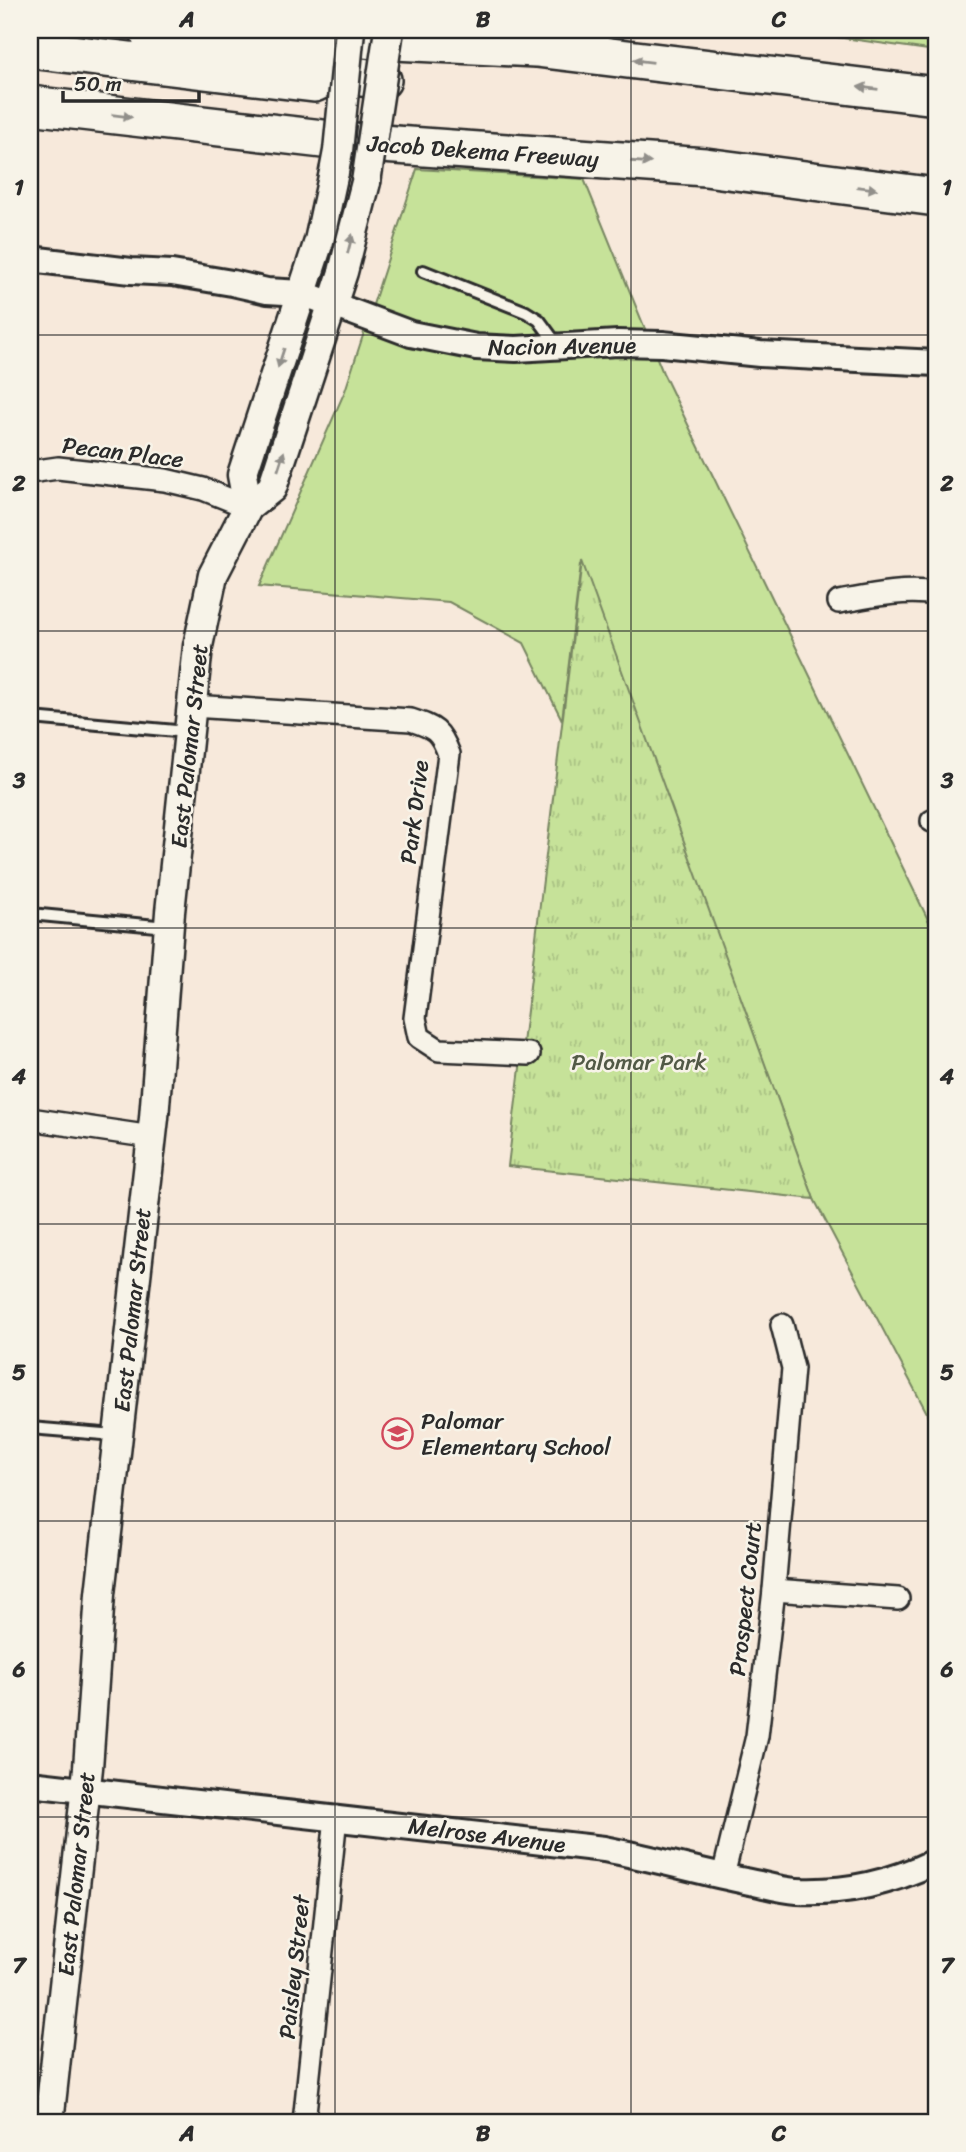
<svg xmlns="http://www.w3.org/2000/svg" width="966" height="2152" viewBox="0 0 966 2152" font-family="Sriracha,sans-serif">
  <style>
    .grass { fill: #c6e299; stroke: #788662; stroke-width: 2 }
    .park { fill: url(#park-tufts); stroke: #788662; stroke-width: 2 }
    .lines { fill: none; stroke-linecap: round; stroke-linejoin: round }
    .service-casing { stroke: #2b2b2b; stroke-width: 16 }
    .minor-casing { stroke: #2b2b2b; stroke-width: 26 }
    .tertiary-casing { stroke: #2b2b2b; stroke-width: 30 }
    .secondary-casing { stroke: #2b2b2b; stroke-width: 33 }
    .motorway-casing { stroke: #2b2b2b; stroke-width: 42 }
    .service { stroke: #f7f3e8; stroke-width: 10 }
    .minor { stroke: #f7f3e8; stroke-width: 21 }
    .tertiary { stroke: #f7f3e8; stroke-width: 24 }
    .secondary { stroke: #f7f3e8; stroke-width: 28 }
    .motorway { stroke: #f7f3e8; stroke-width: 37 }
    .secondary-bridge-casing { stroke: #2b2b2b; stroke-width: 33; stroke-linecap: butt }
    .secondary-bridge { stroke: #f7f3e8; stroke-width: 28 }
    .oneway { fill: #918f8a }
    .grid { fill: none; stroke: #2b2b2b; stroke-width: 2; stroke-opacity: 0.55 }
    .labels { text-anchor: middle; stroke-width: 5; stroke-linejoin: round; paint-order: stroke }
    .street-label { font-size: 23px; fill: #2b2b2b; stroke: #f7f3e8 }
    .park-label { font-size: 23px; fill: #525946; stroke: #f7f3e8 }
    .poi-label { font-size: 23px; fill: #2b2b2b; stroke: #f7f3e8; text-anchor: start }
    .neatline { fill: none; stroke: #2b2b2b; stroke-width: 2.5 }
    .grid-label { font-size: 23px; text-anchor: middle; font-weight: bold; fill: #2b2b2b }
  </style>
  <defs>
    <pattern id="park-tufts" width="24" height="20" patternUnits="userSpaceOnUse" patternTransform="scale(1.75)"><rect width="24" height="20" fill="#c6e299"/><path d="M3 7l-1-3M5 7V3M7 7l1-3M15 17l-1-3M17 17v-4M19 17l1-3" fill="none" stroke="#aac284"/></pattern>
  </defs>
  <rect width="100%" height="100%" fill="#f7e9db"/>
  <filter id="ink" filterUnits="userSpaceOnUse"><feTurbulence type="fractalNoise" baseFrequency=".0143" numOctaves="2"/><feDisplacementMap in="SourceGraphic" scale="14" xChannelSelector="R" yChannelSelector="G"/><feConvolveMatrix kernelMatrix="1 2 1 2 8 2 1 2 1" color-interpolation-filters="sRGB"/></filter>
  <g filter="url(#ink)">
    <!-- grass -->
    <g class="grass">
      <path d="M 787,30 L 936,30 L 936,51 Z"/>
      <path d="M 417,169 L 584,179 L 663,373 L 936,936 L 936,1430 L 814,1199 L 581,564 L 562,720 L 524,643 L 449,602 L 259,586 L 345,391 Z"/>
    </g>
    <!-- park -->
    <path class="park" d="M 582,561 L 814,1199 L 508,1166 Z"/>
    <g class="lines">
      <defs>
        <g id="service">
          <path d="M 423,271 L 526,312 L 539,320 L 558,346"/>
          <path d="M 32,718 L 187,732"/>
          <path d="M 30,914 L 167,927"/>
          <path d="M 30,1428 L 115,1435"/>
        </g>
        <g id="minor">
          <path d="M 30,472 L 58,468 L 165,480 L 203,489 L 248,507"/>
          <path d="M 839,602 C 872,596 903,589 936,594"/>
          <path d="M 192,706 L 411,720 C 435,728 440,730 449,754 L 415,1018 L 419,1037 L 439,1050 L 529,1054"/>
          <path d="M 932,821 L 936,821"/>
          <path d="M 30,1119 L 152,1137"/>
          <path d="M 774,1590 L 898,1599"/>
          <path d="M 723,1876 L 757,1736 L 774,1590 L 793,1368 L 782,1325"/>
          <path d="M 304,2122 L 336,1817"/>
        </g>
        <g id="tertiary">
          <path d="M 30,259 L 131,271 L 172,273 L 232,283 L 267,291 L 302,293 L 411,334 L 476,347 L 516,349 L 618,343 L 662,344 L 760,354 L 936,363"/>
          <path d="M 30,1784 L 604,1849 C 652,1858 698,1871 745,1881 C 762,1884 780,1890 797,1891 C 848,1893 890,1883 936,1861"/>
        </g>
        <g id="secondary">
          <path d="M 248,507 L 242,475 L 319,241 L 334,172"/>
          <path d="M 49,2122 L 88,1768 L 100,1594 L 154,1118 L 170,912 L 198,646 L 213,575 L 248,507 L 272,488 L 343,272 L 366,182"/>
        </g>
        <g id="motorway">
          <path d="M 274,30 L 375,40 L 536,48 L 936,96"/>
          <path d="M 151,37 L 316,56 L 334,73 L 382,80"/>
          <path d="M 30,49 L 314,83 L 334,73"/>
          <path d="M 30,105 L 340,141 L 705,167 L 936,197"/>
        </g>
      </defs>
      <!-- service casing -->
      <use href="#service" class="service-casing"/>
      <!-- minor casing -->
      <use href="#minor" class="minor-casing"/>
      <!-- tertiary casing -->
      <use href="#tertiary" class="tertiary-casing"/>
      <!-- secondary casing -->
      <use href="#secondary" class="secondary-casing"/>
      <!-- motorway casing -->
      <use href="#motorway" class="motorway-casing"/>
      <!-- service -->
      <use href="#service" class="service"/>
      <!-- minor -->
      <use href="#minor" class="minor"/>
      <!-- tertiary -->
      <use href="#tertiary" class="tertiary"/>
      <!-- secondary -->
      <use href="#secondary" class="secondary"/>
      <!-- motorway -->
      <use href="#motorway" class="motorway"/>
      <defs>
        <g id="secondary-bridge">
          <path d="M 334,172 L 338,151 L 350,30"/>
          <path d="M 366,182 L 389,30"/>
        </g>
      </defs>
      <!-- secondary-bridge casing -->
      <use href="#secondary-bridge" class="secondary-bridge-casing"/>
      <!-- secondary-bridge -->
      <use href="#secondary-bridge" class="secondary-bridge"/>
    </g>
    <!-- one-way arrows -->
    <defs><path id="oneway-solid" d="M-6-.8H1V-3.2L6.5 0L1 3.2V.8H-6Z" transform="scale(1.75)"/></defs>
    <g class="oneway">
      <use href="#oneway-solid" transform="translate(643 61) rotate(-173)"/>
      <use href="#oneway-solid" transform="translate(868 88) rotate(-173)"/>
      <use href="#oneway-solid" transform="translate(122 116) rotate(7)"/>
      <use href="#oneway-solid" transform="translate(641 162) rotate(4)"/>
      <use href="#oneway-solid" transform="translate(867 188) rotate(7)"/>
      <use href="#oneway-solid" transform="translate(350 244) rotate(-76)"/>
      <use href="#oneway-solid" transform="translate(281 358) rotate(108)"/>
      <use href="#oneway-solid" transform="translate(281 461) rotate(-72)"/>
    </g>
  </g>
  <!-- grid -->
  <path class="grid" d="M 335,30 L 335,2122M 631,30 L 631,2122M 30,335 L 936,335M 30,631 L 936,631M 30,928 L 936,928M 30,1224 L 936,1224M 30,1521 L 936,1521M 30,1817 L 936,1817"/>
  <!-- icons -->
  <defs>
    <symbol id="school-ring" viewBox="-11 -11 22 22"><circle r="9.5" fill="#f7f3e8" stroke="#d1495b" stroke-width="1.5"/><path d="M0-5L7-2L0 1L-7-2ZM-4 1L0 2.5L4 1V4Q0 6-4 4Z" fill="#d1495b"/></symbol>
  </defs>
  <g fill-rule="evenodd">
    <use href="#school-ring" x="380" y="1416" width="35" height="35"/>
  </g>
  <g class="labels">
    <!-- street labels -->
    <g class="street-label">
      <text transform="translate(483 151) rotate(4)" y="8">Jacob Dekema Freeway</text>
      <text transform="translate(562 346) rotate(-1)" y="8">Nacion Avenue</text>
      <text transform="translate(123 452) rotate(7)" y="8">Pecan Place</text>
      <text transform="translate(189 746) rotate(-84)" y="8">East Palomar Street</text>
      <text transform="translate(414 812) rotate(-83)" y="8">Park Drive</text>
      <text transform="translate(132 1310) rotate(-84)" y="8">East Palomar Street</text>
      <text transform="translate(745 1599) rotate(-84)" y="8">Prospect Court</text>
      <text transform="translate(487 1835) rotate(7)" y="8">Melrose Avenue</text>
      <text transform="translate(76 1874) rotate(-84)" y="8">East Palomar Street</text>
      <text transform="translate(294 1967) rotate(-84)" y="8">Paisley Street</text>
    </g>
    <!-- park labels -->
    <g class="park-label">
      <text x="639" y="1070">Palomar Park</text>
    </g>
    <!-- poi labels -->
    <g class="poi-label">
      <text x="421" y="1429">Palomar<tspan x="421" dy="26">Elementary School</tspan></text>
    </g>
  </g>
  <!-- margin -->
  <rect width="966" height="2152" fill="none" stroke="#f7f3e8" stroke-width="77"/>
  <!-- scale -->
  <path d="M63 91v10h136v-10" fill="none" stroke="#2b2b2b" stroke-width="3.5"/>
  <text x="74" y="91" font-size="21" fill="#2b2b2b" stroke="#f7f3e8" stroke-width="5" paint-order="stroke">50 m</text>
  <rect x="38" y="38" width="890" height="2076" class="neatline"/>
  <g class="grid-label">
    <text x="187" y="27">A</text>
    <text x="483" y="27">B</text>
    <text x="779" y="27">C</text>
    <text x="19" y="195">1</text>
    <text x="947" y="195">1</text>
    <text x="19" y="491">2</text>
    <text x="947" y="491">2</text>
    <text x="19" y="788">3</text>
    <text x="947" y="788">3</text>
    <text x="19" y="1084">4</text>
    <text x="947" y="1084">4</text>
    <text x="19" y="1380">5</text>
    <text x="947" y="1380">5</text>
    <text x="19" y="1677">6</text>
    <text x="947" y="1677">6</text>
    <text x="19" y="1973">7</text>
    <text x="947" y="1973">7</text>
    <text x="187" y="2141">A</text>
    <text x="483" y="2141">B</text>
    <text x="779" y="2141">C</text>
  </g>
</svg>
